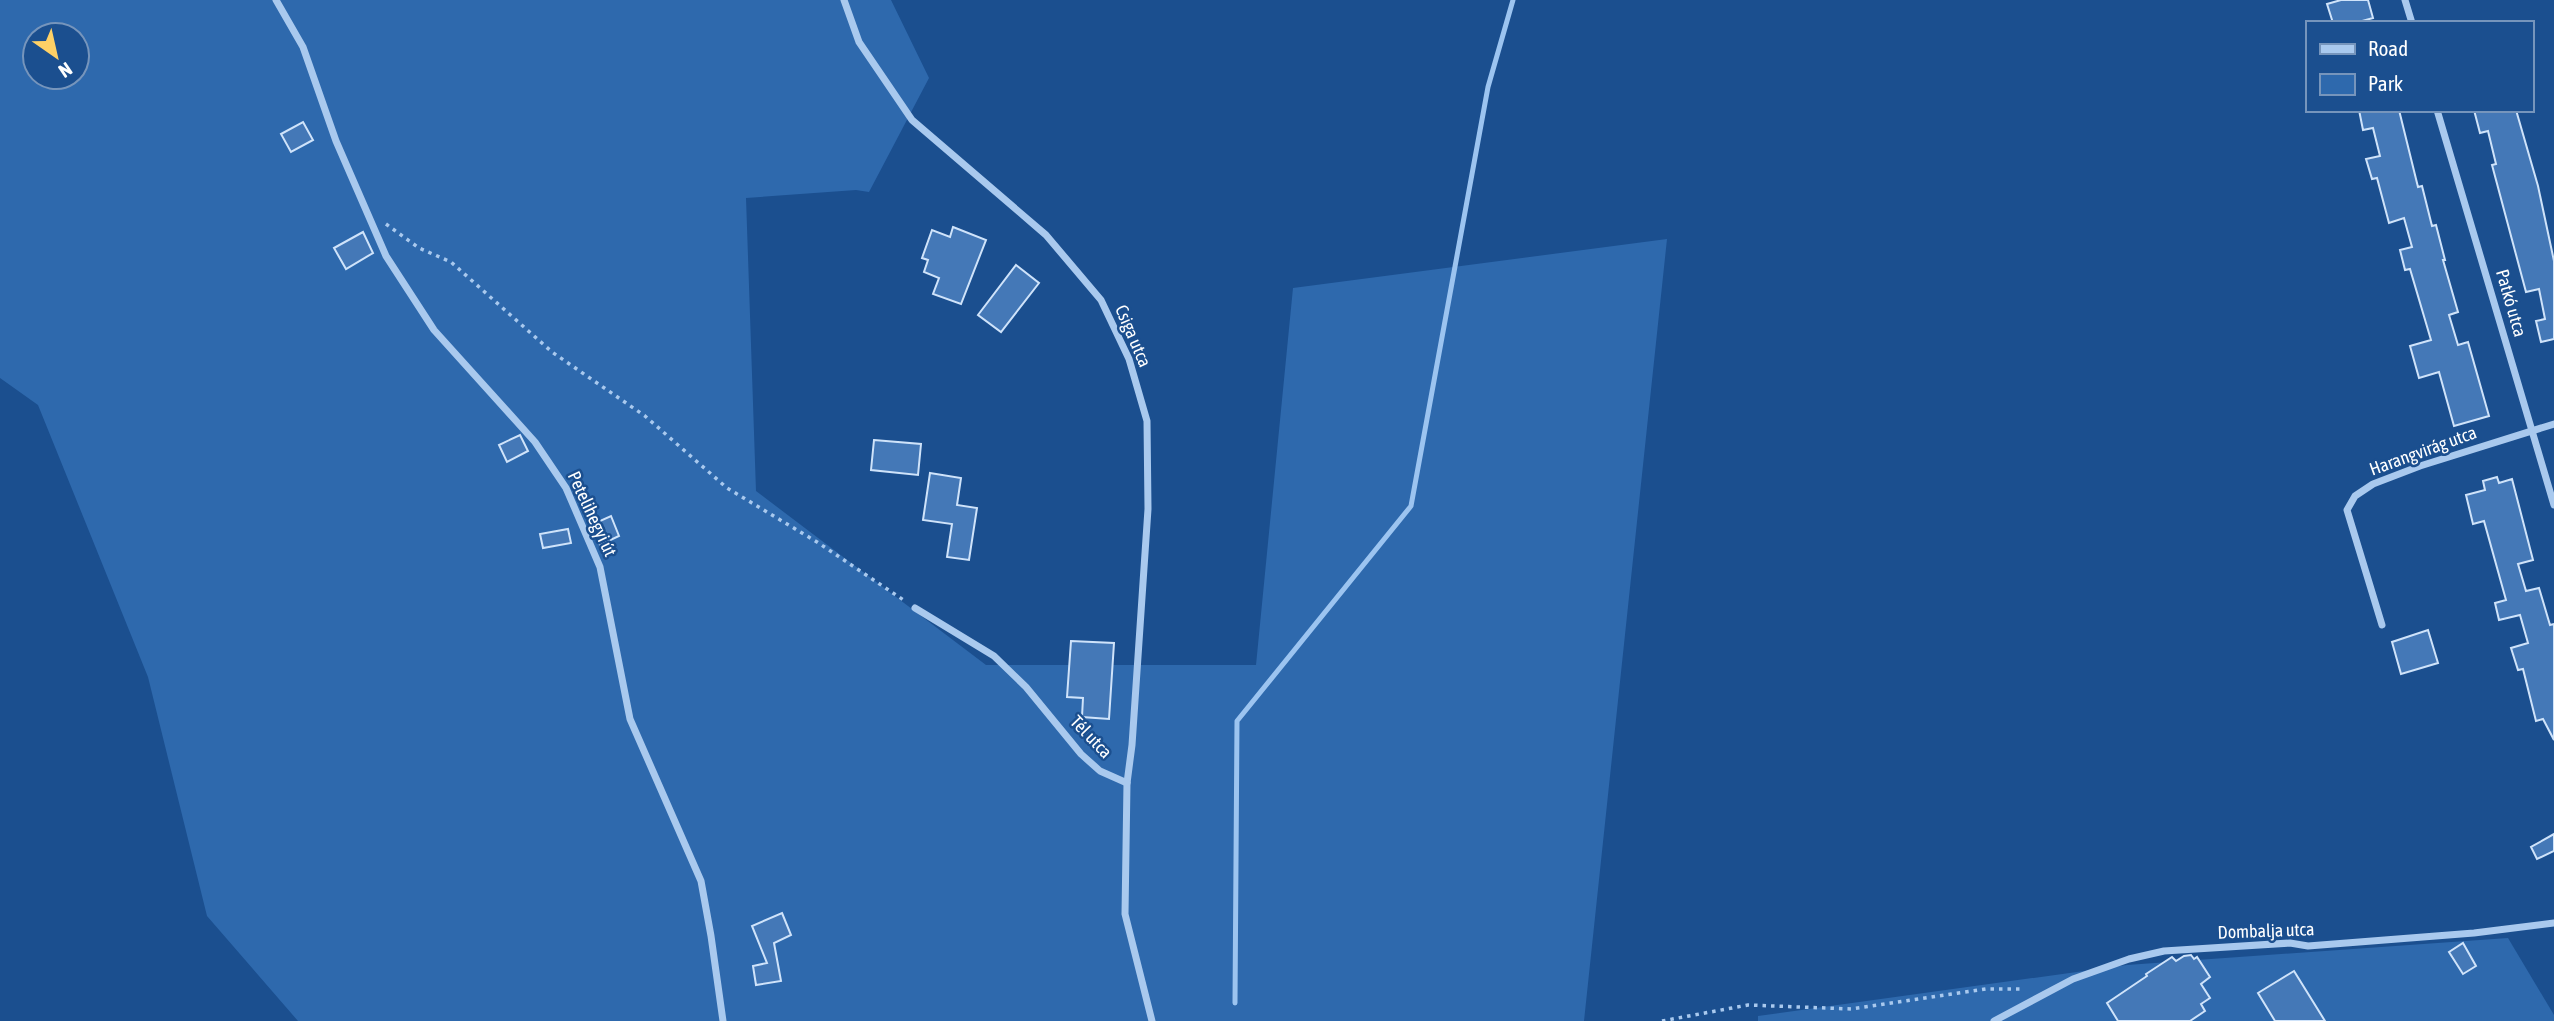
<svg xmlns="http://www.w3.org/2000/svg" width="2554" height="1021" viewBox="0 0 2554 1021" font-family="'Asap Condensed',sans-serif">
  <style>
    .green { fill: #2e69ad; fill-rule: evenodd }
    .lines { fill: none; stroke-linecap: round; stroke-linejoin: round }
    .stream { stroke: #9cc4f0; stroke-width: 5 }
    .building { fill: #4478b7; stroke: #cfe3fa; stroke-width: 2 }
    .path { stroke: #a9c9ee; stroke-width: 3.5; stroke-dasharray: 3.5 5; stroke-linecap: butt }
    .street { stroke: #a9c9ee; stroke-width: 7 }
    .labels { text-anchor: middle; stroke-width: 5; stroke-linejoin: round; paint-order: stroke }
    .street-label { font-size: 18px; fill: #fff; stroke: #1b4f8f }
  </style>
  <rect width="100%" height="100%" fill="#1b4f8f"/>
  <!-- green -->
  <g class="green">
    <path d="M 0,0 L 891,0 L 929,78 L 869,192 L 856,190 L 746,198 L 756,491 L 986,665 L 1256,665 L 1293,288 L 1667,239 L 1584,1021 L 298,1021 L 207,916 L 148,677 L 38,405 L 0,378 ZM 35,35 L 77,35 L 77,77 L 35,77 Z"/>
    <path d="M 2508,938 L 2554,1015 L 2554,1021 L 1758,1021 L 1758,1016 L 2127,965 Z"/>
  </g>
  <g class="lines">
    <!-- stream -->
    <path class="stream" d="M 1235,1003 L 1237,721 L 1411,506 L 1488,87 L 1513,0"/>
  </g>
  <!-- building -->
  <g class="building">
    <path d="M 2341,0 L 2368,0 L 2373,18 L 2355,23 L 2333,23 L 2327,4 Z"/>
    <path d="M 2359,110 L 2399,110 L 2418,187 L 2422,186 L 2432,226 L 2436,225 L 2445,260 L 2443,260 L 2458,312 L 2449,315 L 2458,345 L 2468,342 L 2489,416 L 2454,426 L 2439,372 L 2419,378 L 2410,346 L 2431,340 L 2410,269 L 2405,270 L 2400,250 L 2412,247 L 2404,218 L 2389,223 L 2377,178 L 2372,179 L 2366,159 L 2380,156 L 2373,128 L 2363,130 Z"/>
    <path d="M 2474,110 L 2516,110 L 2538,186 L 2554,261 L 2554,339 L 2541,342 L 2536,321 L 2545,319 L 2539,289 L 2526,292 L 2492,165 L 2496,164 L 2488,131 L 2480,133 Z"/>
    <path d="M 303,122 L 313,140 L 291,152 L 281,134 Z"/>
    <path d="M 953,227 L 986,240 L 961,304 L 933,294 L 939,278 L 924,272 L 928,260 L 922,258 L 932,230 L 950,237 Z"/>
    <path d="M 363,232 L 373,253 L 346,269 L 334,248 Z"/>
    <path d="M 1016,265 L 1039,283 L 1001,332 L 978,315 Z"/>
    <path d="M 520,435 L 528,451 L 507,462 L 499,445 Z"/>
    <path d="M 874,440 L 921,444 L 918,475 L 871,470 Z"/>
    <path d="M 930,473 L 961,478 L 957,505 L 977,508 L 969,560 L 947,557 L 952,524 L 923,520 Z"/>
    <path d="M 2497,477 L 2499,483 L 2512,479 L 2533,560 L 2518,564 L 2526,591 L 2539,588 L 2550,625 L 2554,624 L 2554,740 L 2543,719 L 2536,721 L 2523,669 L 2518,670 L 2511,648 L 2528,643 L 2520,615 L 2499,620 L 2495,603 L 2506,600 L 2484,521 L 2473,524 L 2466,495 L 2485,490 L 2483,481 Z"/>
    <path d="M 611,516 L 619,536 L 600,545 L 591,525 Z"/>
    <path d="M 568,529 L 571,543 L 543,548 L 540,534 Z"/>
    <path d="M 2428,630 L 2438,663 L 2401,674 L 2392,642 Z"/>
    <path d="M 1071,641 L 1114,643 L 1109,719 L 1082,717 L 1083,698 L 1067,697 Z"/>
    <path d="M 2554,834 L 2554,851 L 2537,859 L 2531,847 Z"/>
    <path d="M 782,913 L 791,935 L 774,943 L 781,981 L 756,985 L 753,966 L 767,963 L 752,926 Z"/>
    <path d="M 2463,943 L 2476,966 L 2463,974 L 2449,952 Z"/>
    <path d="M 2191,955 L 2194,959 L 2197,957 L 2210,977 L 2201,984 L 2210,998 L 2201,1004 L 2205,1011 L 2190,1021 L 2118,1021 L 2107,1003 L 2147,976 L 2146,974 L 2172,957 L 2176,961 L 2184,956 Z"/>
    <path d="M 2294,971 L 2325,1021 L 2275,1021 L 2258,993 Z"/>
  </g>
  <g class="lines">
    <!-- path -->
    <g class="path">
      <path d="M 386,224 L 419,248 L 451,262 L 552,352 L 645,416 L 727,488 L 817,542 L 905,601"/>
      <path d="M 1662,1021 L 1748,1005 L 1851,1009 L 1986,989 L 2024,989"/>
    </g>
    <!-- street -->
    <g class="street">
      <path d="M 276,0 L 303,47 L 336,141 L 386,256 L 434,330 L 535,442 L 566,488 L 600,567 L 630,719 L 701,881 L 711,936 L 723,1021"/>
      <path d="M 844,0 L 859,42 L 912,120 L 1046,235 L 1101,300 L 1129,359 L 1147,421 L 1148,509 L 1132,745 L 1127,783 L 1125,914 L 1152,1021"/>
      <path d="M 2405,0 L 2412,23"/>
      <path d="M 2437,110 L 2554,505"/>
      <path d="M 915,608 L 994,656 L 1026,687 L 1081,754 L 1100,771 L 1127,783"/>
      <path d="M 2382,625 L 2347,510 L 2355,496 L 2373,484 L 2420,466 L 2554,424"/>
      <path d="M 1994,1021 L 2073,979 L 2129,959 L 2164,951 L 2290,943 L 2308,946 L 2474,933 L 2554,923"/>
    </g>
  </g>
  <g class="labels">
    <!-- street labels -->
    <g class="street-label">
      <text transform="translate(2511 303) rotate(74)" y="6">Patkó utca</text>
      <text transform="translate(1133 336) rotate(67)" y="6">Csiga utca</text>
      <text transform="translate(2423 451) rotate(-20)" y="6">Harangvirág utca</text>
      <text transform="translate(592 514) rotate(65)" y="6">Petelihegyi út</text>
      <text transform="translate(1091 737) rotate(46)" y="6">Tél utca</text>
      <text transform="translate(2266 931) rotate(-2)" y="6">Dombalja utca</text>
    </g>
  </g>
  <!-- legend -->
  <rect x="2306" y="21" width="228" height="91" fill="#1b4f8f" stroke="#7695bc" stroke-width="2"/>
  <rect x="2320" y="44" width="35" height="10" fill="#a9c9ee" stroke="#7695bc" stroke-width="2"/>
  <text x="2368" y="56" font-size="21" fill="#ffffff">Road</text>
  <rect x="2320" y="74" width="35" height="21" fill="#2e69ad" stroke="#7695bc" stroke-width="2"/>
  <text x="2368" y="91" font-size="21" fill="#ffffff">Park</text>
  <!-- north arrow -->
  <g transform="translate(56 56) rotate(146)"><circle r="33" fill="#1b4f8f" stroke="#7695bc" stroke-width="2"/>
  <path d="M0-5L12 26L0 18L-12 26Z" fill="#ffd166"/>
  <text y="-10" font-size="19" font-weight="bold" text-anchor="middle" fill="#ffffff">N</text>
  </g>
</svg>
